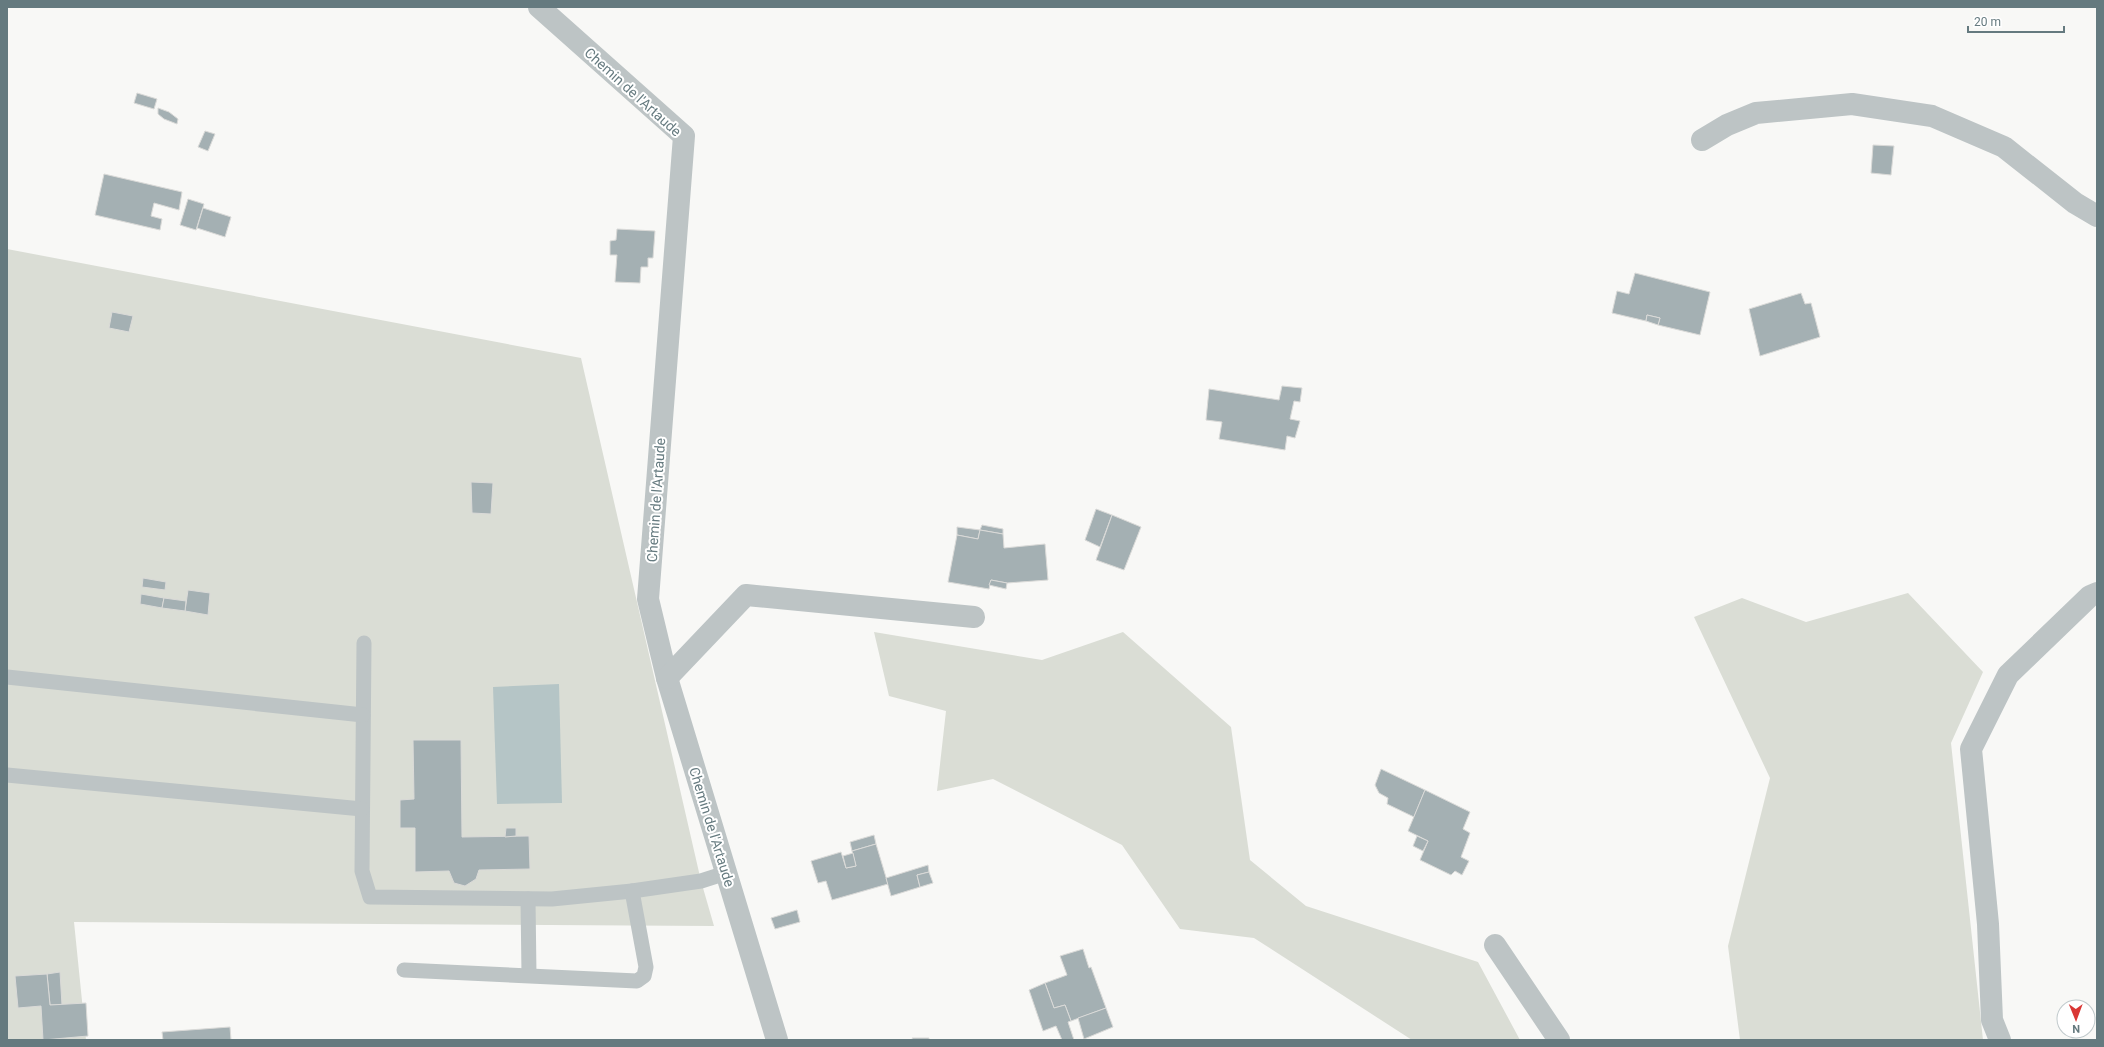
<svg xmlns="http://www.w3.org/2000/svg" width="2104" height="1047" viewBox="0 0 2104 1047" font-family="Roboto,sans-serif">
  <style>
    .green { fill: #daddd5 }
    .water { fill: #b5c5c6 }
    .building { fill: #a4b0b3; stroke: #dadad8 }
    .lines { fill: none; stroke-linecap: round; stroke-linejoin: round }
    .service { stroke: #bdc4c5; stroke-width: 15 }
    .minor { stroke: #bdc4c5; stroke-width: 22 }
    .labels { text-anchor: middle; stroke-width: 4; stroke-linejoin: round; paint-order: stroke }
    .street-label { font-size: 14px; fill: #657a7f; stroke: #fff }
  </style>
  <rect width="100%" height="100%" fill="#f8f8f6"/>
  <!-- green -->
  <g class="green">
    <path d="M 7,249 L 581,358 L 701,881 L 714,926 L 74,922 L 86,1040 L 7,1040 Z"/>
    <path d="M 1908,593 L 1983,672 L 1951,743 L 1983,1040 L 1740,1040 L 1728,946 L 1770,778 L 1694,617 L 1742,598 L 1806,622 Z"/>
    <path d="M 874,632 L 1042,660 L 1123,632 L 1231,727 L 1250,860 L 1306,906 L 1478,962 L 1520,1040 L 1412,1040 L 1254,938 L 1180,929 L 1122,845 L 993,779 L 937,791 L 946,711 L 889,696 Z"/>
  </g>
  <!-- water -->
  <path class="water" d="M 559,684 L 562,803 L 497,804 L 493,687 Z"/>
  <!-- building -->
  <g class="building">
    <path d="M 137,93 L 157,99 L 154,109 L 134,103 Z"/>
    <path d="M 158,108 L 169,112 L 178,119 L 177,124 L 164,119 L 158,114 Z"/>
    <path d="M 205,131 L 215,134 L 208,151 L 198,147 Z"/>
    <path d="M 1873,145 L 1894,146 L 1891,175 L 1871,173 Z"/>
    <path d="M 104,174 L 182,192 L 179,210 L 154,203 L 151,216 L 162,219 L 160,230 L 95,215 Z"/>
    <path d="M 188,199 L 204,204 L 196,230 L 180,225 Z"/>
    <path d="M 203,208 L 231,217 L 225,237 L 197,228 Z"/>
    <path d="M 617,229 L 655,231 L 653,258 L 648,258 L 648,267 L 641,267 L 640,283 L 615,282 L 617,255 L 610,255 L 610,241 L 616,240 Z"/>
    <path d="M 1635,273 L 1710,292 L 1700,335 L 1658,325 L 1660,318 L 1647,315 L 1646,321 L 1612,313 L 1617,291 L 1629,294 Z"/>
    <path d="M 1801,293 L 1805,304 L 1811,303 L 1820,337 L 1760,356 L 1749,309 Z"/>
    <path d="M 112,312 L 133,316 L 129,332 L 109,328 Z"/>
    <path d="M 1647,315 L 1660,318 L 1658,325 L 1646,321 Z"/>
    <path d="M 1282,386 L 1302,388 L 1300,402 L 1294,401 L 1290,419 L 1300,421 L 1295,438 L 1287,436 L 1285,450 L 1219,439 L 1222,422 L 1206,420 L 1209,389 L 1279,400 Z"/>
    <path d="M 471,482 L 493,483 L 491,514 L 472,513 Z"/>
    <path d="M 1096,509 L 1112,515 L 1100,547 L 1085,540 Z"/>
    <path d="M 1112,515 L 1141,527 L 1124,570 L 1096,560 Z"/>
    <path d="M 982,525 L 1003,529 L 1003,534 L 980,530 Z"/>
    <path d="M 957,527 L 980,530 L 978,539 L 957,535 Z"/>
    <path d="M 980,530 L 1003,534 L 1004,548 L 1045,544 L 1048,580 L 1007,583 L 991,580 L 989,589 L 948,582 L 957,535 L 978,539 Z"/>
    <path d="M 143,578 L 166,582 L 165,590 L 142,587 Z"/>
    <path d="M 991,580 L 1007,583 L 1006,589 L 989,585 Z"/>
    <path d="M 188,590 L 210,593 L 208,615 L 185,611 Z"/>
    <path d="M 141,594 L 164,598 L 162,608 L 140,604 Z"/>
    <path d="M 164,598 L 186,601 L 185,611 L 162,608 Z"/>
    <path d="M 413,740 L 461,740 L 462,837 L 529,836 L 530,869 L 479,870 L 476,879 L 465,886 L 454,883 L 449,871 L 415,872 L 415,828 L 400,828 L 400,800 L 414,799 Z"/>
    <path d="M 1381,769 L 1425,790 L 1414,817 L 1387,804 L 1388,798 L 1379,793 L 1375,785 Z"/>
    <path d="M 1425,790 L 1470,812 L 1463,829 L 1470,833 L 1461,857 L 1469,861 L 1462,875 L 1455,871 L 1451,875 L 1420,860 L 1428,841 L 1408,831 Z"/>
    <path d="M 506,828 L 516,828 L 516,836 L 505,837 Z"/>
    <path d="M 874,835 L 876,844 L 852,851 L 850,842 Z"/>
    <path d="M 1417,836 L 1428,841 L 1423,851 L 1413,846 Z"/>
    <path d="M 876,844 L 888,884 L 832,900 L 826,881 L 818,883 L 811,861 L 841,852 L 846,868 L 856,866 L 852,851 Z"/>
    <path d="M 853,853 L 856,866 L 846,868 L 843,856 Z"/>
    <path d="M 928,865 L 929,872 L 917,875 L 920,887 L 891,896 L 886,878 Z"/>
    <path d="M 929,872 L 933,883 L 920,887 L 917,875 Z"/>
    <path d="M 797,910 L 800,922 L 775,929 L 771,918 Z"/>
    <path d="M 1083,949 L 1089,968 L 1091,967 L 1106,1008 L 1071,1021 L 1065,1005 L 1054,1008 L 1045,983 L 1067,975 L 1060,956 Z"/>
    <path d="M 60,972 L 62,1005 L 50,1005 L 47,974 Z"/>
    <path d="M 47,974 L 50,1005 L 86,1003 L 88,1036 L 43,1040 L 41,1006 L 18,1008 L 15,976 Z"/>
    <path d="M 1045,983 L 1054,1008 L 1065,1005 L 1071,1021 L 1068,1022 L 1074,1040 L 1062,1040 L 1056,1026 L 1043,1031 L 1029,990 Z"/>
    <path d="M 1106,1008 L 1113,1027 L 1084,1039 L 1078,1018 Z"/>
    <path d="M 230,1027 L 231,1040 L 163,1040 L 162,1032 Z"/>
    <path d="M 912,1038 L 929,1038 L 929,1040 L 913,1040 Z"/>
  </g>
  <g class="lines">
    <!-- service -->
    <g class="service">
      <path d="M 364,643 L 362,871 L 370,897 L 552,899 L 632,891 L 701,881 L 726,873"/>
      <path d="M 7,677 L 363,715"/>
      <path d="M 7,775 L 362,809"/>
      <path d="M 528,899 L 529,975"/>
      <path d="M 404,970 L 637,981 L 644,976 L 646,967 L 632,891"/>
    </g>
    <!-- minor -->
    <g class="minor">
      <path d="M 539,7 L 684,136 L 648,599 L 667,678 L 777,1040"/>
      <path d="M 1702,140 L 1727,125 L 1756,113 L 1852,104 L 1932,116 L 2004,147 L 2075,203 L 2097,216"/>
      <path d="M 667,678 L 746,595 L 974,617"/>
      <path d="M 1495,945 L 1559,1040"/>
      <path d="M 2000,1040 L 1992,1020 L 1988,924 L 1971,749 L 2008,675 L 2090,596 L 2097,593"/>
    </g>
  </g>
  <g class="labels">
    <!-- street labels -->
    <g class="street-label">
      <text transform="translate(633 92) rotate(42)" y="5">Chemin de l'Artaude</text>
      <text transform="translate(656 500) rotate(-86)" y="5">Chemin de l'Artaude</text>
      <text transform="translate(712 827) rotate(73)" y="5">Chemin de l'Artaude</text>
    </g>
  </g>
  <!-- border -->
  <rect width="2104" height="1047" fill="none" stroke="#657a7f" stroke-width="16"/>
  <!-- north arrow -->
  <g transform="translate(2076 1019) rotate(179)"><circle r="19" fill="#ffffff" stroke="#c1cacc"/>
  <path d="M0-3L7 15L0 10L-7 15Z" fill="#d93735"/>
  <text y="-6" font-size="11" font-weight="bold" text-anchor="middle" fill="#657a7f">N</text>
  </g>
  <!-- scale -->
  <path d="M1968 26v6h96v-6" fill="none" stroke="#657a7f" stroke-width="2"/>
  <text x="1974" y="26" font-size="12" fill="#657a7f" stroke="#ffffff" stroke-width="3" paint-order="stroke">20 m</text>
</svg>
